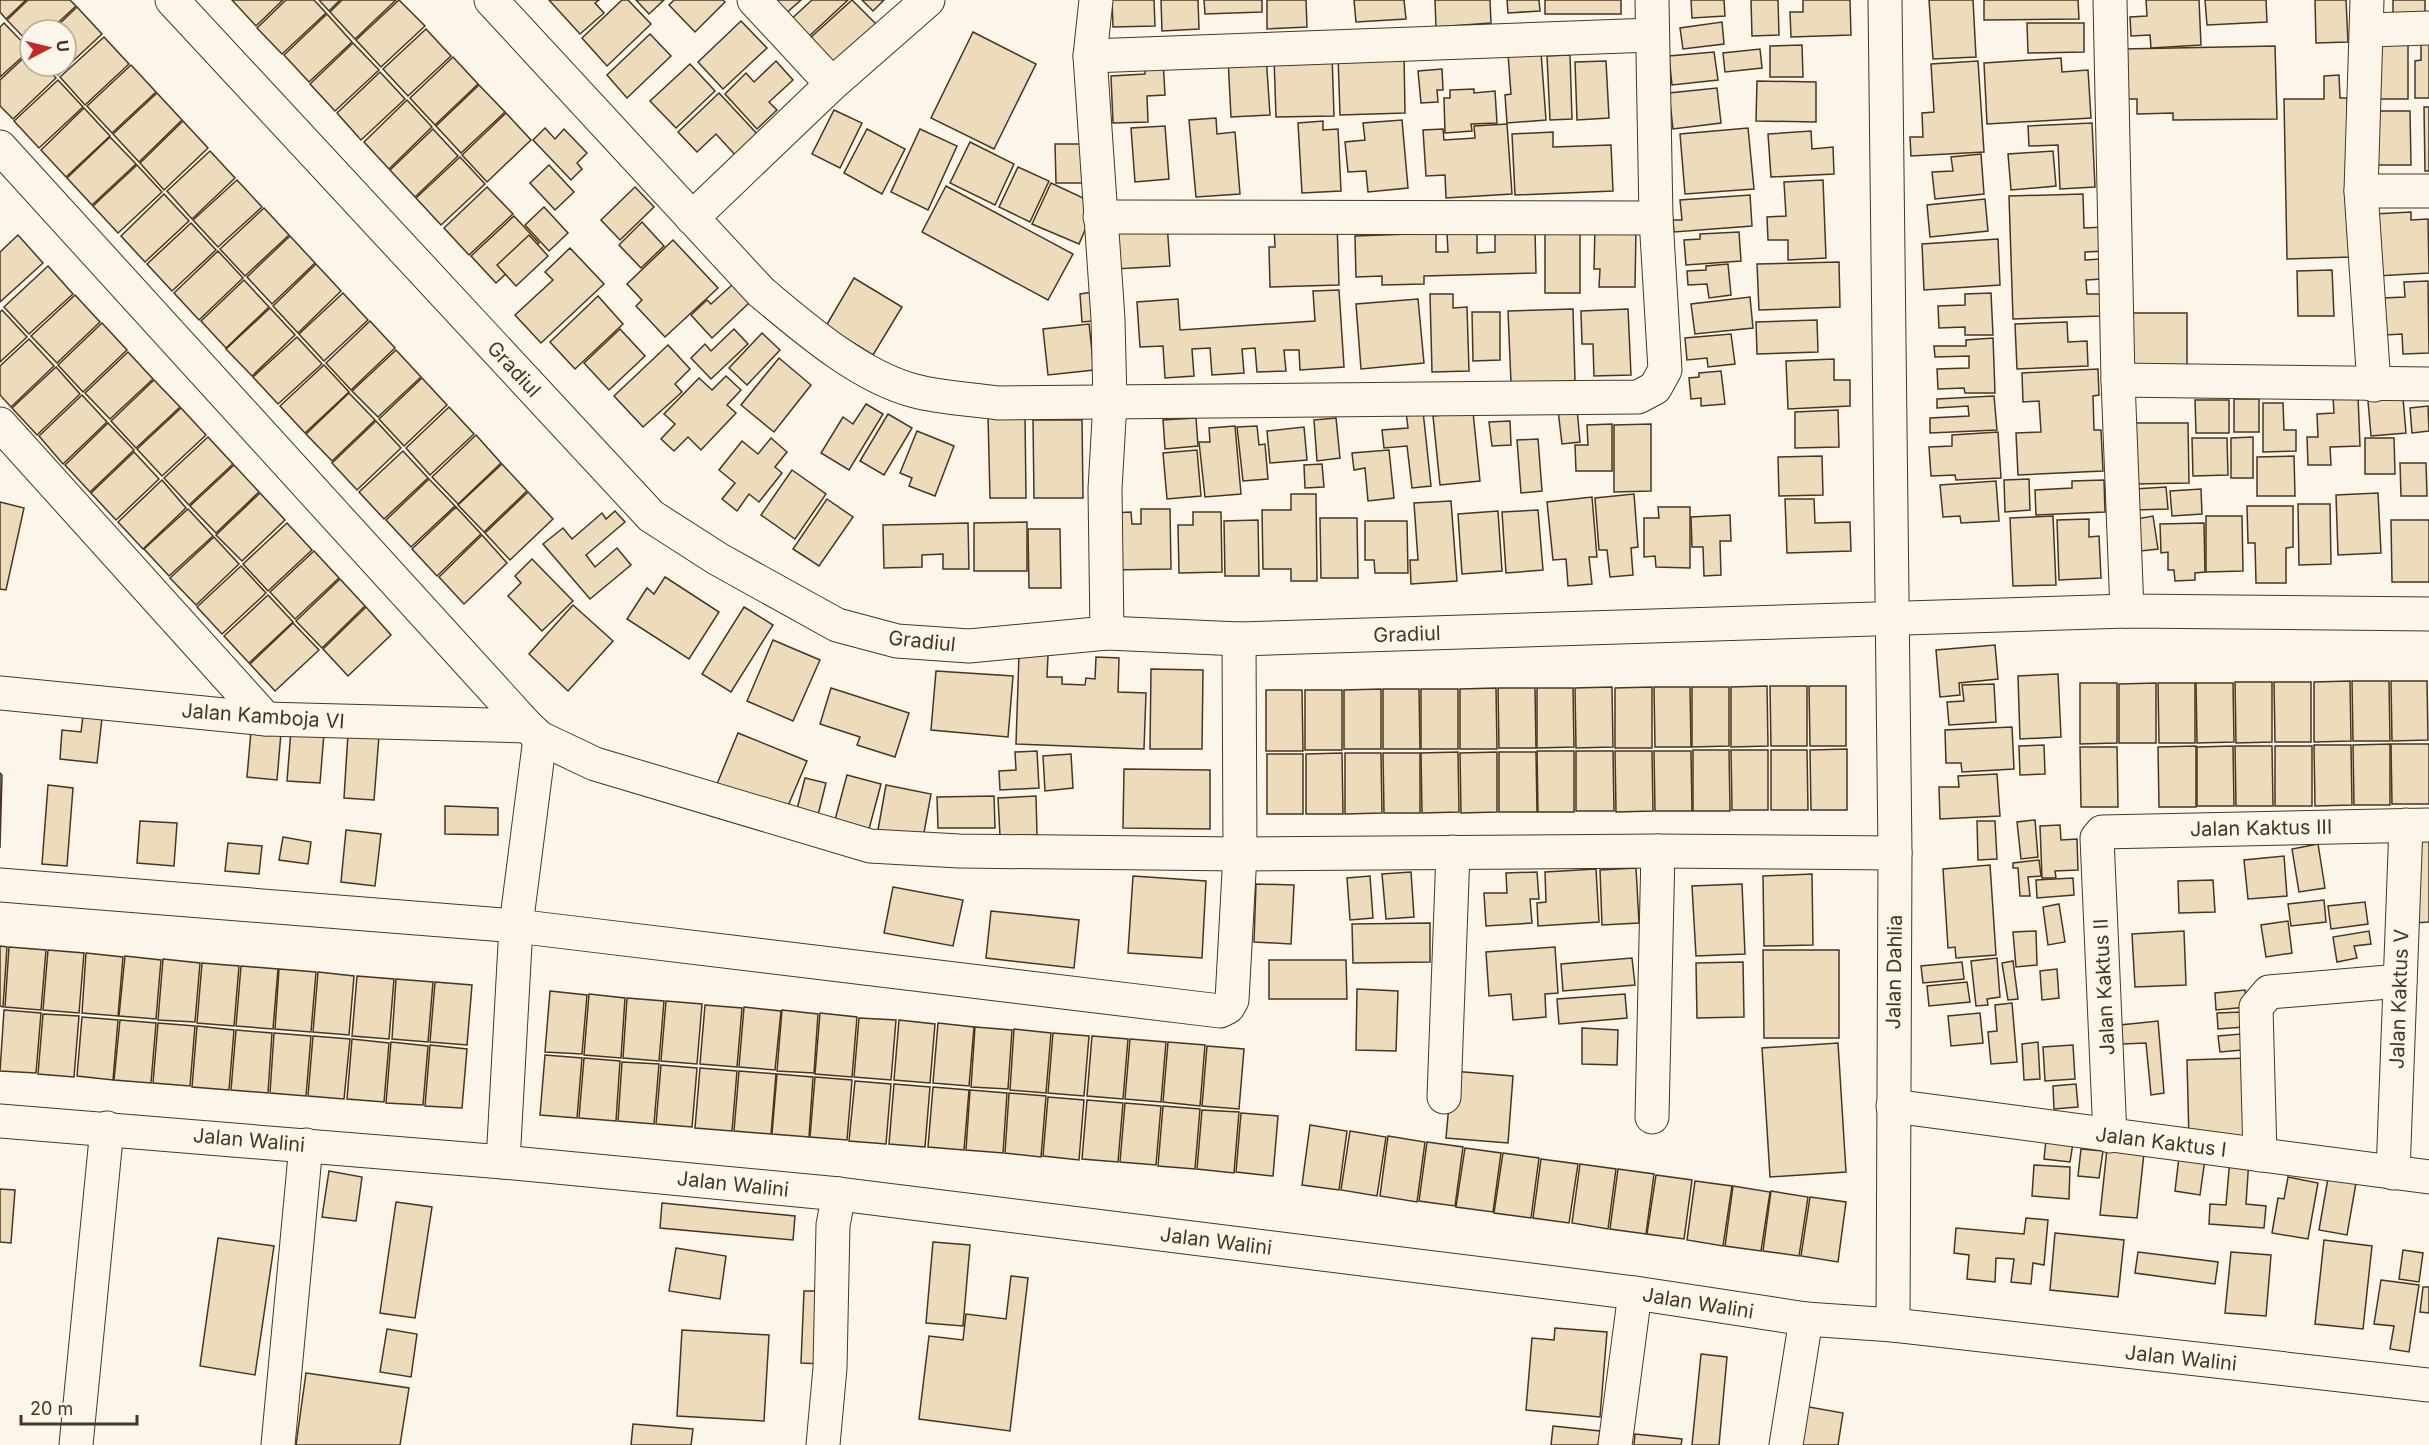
<svg xmlns="http://www.w3.org/2000/svg" width="2429" height="1445" viewBox="0 0 2429 1445" font-family="Inter,sans-serif">
  <style>
    .building { fill: #ecdcbc; stroke: #4a3520; stroke-width: 1.5 }
    .lines { fill: none; stroke-linecap: round; stroke-linejoin: round }
    .minor-casing { stroke: #4a3520; stroke-width: 35 }
    .minor { stroke: #fbf6e9; stroke-width: 33 }
    .labels { text-anchor: middle; stroke-width: 4.5; stroke-linejoin: round; paint-order: stroke }
    .street-label { font-size: 20px; fill: #4a3520; stroke: #fbf6e9 }
  </style>
  <rect width="100%" height="100%" fill="#fbf6e9"/>
  <!-- building -->
  <g class="building">
    <path d="M 0,0 L 26,0 L 6,19 L 0,12 Z"/>
    <path d="M 28,0 L 70,0 L 76,6 L 50,30 L 30,30 L 30,44 L 7,20 Z"/>
    <path d="M 232,0 L 283,0 L 256,26 Z"/>
    <path d="M 286,0 L 314,0 L 326,13 L 282,54 L 257,28 Z"/>
    <path d="M 319,0 L 340,0 L 329,11 Z"/>
    <path d="M 342,0 L 396,0 L 355,39 L 330,12 Z"/>
    <path d="M 399,0 L 425,26 L 381,67 L 356,40 Z"/>
    <path d="M 549,0 L 599,0 L 595,3 L 604,13 L 580,34 Z"/>
    <path d="M 622,0 L 628,0 L 651,24 L 607,66 L 582,38 Z"/>
    <path d="M 636,0 L 664,0 L 649,14 Z"/>
    <path d="M 674,0 L 723,0 L 725,2 L 695,32 L 669,5 Z"/>
    <path d="M 768,0 L 801,0 L 783,16 Z"/>
    <path d="M 812,0 L 848,0 L 804,41 L 787,23 Z"/>
    <path d="M 852,0 L 878,26 L 834,66 L 809,39 Z"/>
    <path d="M 862,0 L 884,0 L 873,11 Z"/>
    <path d="M 1112,0 L 1154,0 L 1155,26 L 1113,27 Z"/>
    <path d="M 1161,0 L 1198,0 L 1199,29 L 1162,31 Z"/>
    <path d="M 1204,0 L 1262,0 L 1262,12 L 1205,14 Z"/>
    <path d="M 1267,0 L 1306,0 L 1307,27 L 1267,29 Z"/>
    <path d="M 1354,0 L 1404,0 L 1406,19 L 1356,22 Z"/>
    <path d="M 1435,0 L 1490,0 L 1491,23 L 1436,27 Z"/>
    <path d="M 1507,0 L 1539,0 L 1540,11 L 1508,13 Z"/>
    <rect x="1545" y="0" width="76" height="14"/>
    <path d="M 1691,0 L 1724,0 L 1725,16 L 1692,18 Z"/>
    <path d="M 1751,0 L 1778,0 L 1779,35 L 1752,36 Z"/>
    <path d="M 1803,0 L 1850,0 L 1851,35 L 1791,37 L 1790,12 L 1803,12 Z"/>
    <path d="M 1929,0 L 1973,0 L 1976,57 L 1933,59 Z"/>
    <path d="M 1984,0 L 2078,0 L 2079,19 L 1984,20 Z"/>
    <path d="M 2146,0 L 2199,0 L 2201,45 L 2151,48 L 2150,35 L 2131,36 L 2130,17 L 2147,16 Z"/>
    <path d="M 2205,0 L 2266,0 L 2267,22 L 2207,25 Z"/>
    <path d="M 2315,0 L 2346,0 L 2348,42 L 2316,43 Z"/>
    <path d="M 2393,0 L 2425,0 L 2425,14 L 2393,15 Z"/>
    <path d="M 77,7 L 102,34 L 58,75 L 50,66 L 66,66 L 66,30 L 53,30 Z"/>
    <path d="M 327,14 L 352,42 L 309,82 L 284,55 Z"/>
    <path d="M 741,21 L 767,48 L 723,89 L 698,62 Z"/>
    <path d="M 1722,22 L 1724,44 L 1683,49 L 1680,28 Z"/>
    <path d="M 4,23 L 30,50 L 0,77 L 0,27 Z"/>
    <path d="M 2027,23 L 2084,23 L 2084,52 L 2028,53 Z"/>
    <path d="M 426,29 L 451,56 L 408,96 L 383,69 Z"/>
    <path d="M 973,32 L 1036,64 L 994,149 L 931,118 Z"/>
    <path d="M 650,34 L 671,56 L 627,98 L 607,75 Z"/>
    <path d="M 104,37 L 129,64 L 85,105 L 60,77 Z"/>
    <rect x="2378" y="42" width="30" height="57"/>
    <path d="M 353,43 L 379,70 L 335,111 L 310,84 Z"/>
    <path d="M 2421,44 L 2429,44 L 2429,98 L 2415,98 L 2415,61 L 2421,60 Z"/>
    <path d="M 1802,45 L 1803,77 L 1770,77 L 1770,46 Z"/>
    <path d="M 2275,46 L 2277,119 L 2173,120 L 2173,113 L 2137,114 L 2137,99 L 2123,99 L 2122,49 Z"/>
    <path d="M 1760,49 L 1762,68 L 1725,72 L 1723,53 Z"/>
    <path d="M 30,52 L 30,66 L 45,66 L 56,78 L 13,119 L 0,106 L 0,80 Z"/>
    <path d="M 1541,52 L 1546,120 L 1507,123 L 1505,95 L 1511,94 L 1508,54 Z"/>
    <path d="M 1714,52 L 1718,80 L 1672,85 L 1669,56 Z"/>
    <path d="M 1404,54 L 1405,113 L 1340,115 L 1338,56 Z"/>
    <path d="M 1266,55 L 1270,115 L 1231,117 L 1228,58 Z"/>
    <path d="M 1332,55 L 1334,116 L 1276,117 L 1274,58 Z"/>
    <path d="M 1570,55 L 1572,119 L 1550,120 L 1547,56 Z"/>
    <path d="M 453,57 L 478,84 L 435,125 L 410,98 Z"/>
    <path d="M 2061,58 L 2062,72 L 2088,70 L 2091,118 L 1987,124 L 1984,63 Z"/>
    <path d="M 1145,60 L 1163,60 L 1165,95 L 1147,96 L 1148,122 L 1113,123 L 1111,76 L 1145,74 Z"/>
    <path d="M 776,61 L 793,80 L 769,102 L 777,110 L 757,129 L 725,94 L 746,73 L 754,82 Z"/>
    <path d="M 1606,61 L 1609,118 L 1577,120 L 1575,62 Z"/>
    <path d="M 1978,61 L 1984,152 L 1911,156 L 1910,137 L 1923,137 L 1922,113 L 1934,112 L 1931,64 Z"/>
    <path d="M 690,64 L 715,91 L 676,128 L 650,101 Z"/>
    <path d="M 131,65 L 156,92 L 112,133 L 87,106 Z"/>
    <path d="M 1442,69 L 1443,90 L 1437,90 L 1438,102 L 1421,103 L 1418,71 Z"/>
    <path d="M 380,72 L 405,99 L 361,140 L 337,113 Z"/>
    <path d="M 2339,75 L 2340,98 L 2347,98 L 2351,257 L 2287,259 L 2284,99 L 2324,99 L 2324,76 Z"/>
    <path d="M 58,80 L 83,107 L 39,148 L 14,121 Z"/>
    <path d="M 1757,81 L 1816,82 L 1816,122 L 1756,121 Z"/>
    <path d="M 479,85 L 505,112 L 461,153 L 436,126 Z"/>
    <path d="M 1717,88 L 1721,123 L 1673,129 L 1669,93 Z"/>
    <path d="M 1474,89 L 1474,93 L 1495,91 L 1497,123 L 1471,124 L 1472,131 L 1445,133 L 1444,98 L 1450,98 L 1450,90 Z"/>
    <path d="M 157,93 L 182,120 L 139,162 L 113,134 Z"/>
    <path d="M 719,93 L 760,137 L 738,158 L 716,134 L 697,152 L 678,132 Z"/>
    <path d="M 407,100 L 432,127 L 389,169 L 364,142 Z"/>
    <path d="M 2424,107 L 2429,107 L 2429,171 L 2425,171 Z"/>
    <path d="M 84,108 L 110,136 L 66,177 L 41,150 Z"/>
    <path d="M 834,110 L 862,123 L 840,168 L 812,154 Z"/>
    <path d="M 2375,111 L 2410,111 L 2411,165 L 2376,165 Z"/>
    <path d="M 506,113 L 531,140 L 487,182 L 462,155 Z"/>
    <path d="M 1216,118 L 1217,134 L 1235,132 L 1240,194 L 1196,197 L 1189,120 Z"/>
    <path d="M 1402,120 L 1408,188 L 1368,192 L 1366,171 L 1348,172 L 1345,142 L 1365,140 L 1363,123 Z"/>
    <path d="M 183,121 L 208,148 L 164,190 L 140,163 Z"/>
    <path d="M 1323,121 L 1323,130 L 1338,129 L 1341,191 L 1302,193 L 1298,123 Z"/>
    <path d="M 2092,123 L 2095,187 L 2060,189 L 2058,145 L 2029,146 L 2028,126 Z"/>
    <path d="M 1507,124 L 1512,194 L 1446,198 L 1445,175 L 1426,176 L 1423,130 L 1443,129 L 1444,140 L 1475,138 L 1474,126 Z"/>
    <path d="M 1165,126 L 1169,179 L 1135,182 L 1131,128 Z"/>
    <path d="M 545,128 L 555,139 L 564,129 L 587,153 L 577,163 L 582,169 L 571,180 L 533,140 Z"/>
    <path d="M 1748,128 L 1754,189 L 1685,194 L 1680,134 Z"/>
    <path d="M 433,129 L 458,156 L 415,197 L 390,170 Z"/>
    <path d="M 867,129 L 905,149 L 882,194 L 844,173 Z"/>
    <path d="M 920,129 L 957,146 L 928,210 L 891,192 Z"/>
    <path d="M 1811,131 L 1812,149 L 1833,147 L 1834,174 L 1771,177 L 1768,134 Z"/>
    <path d="M 1553,132 L 1553,147 L 1611,145 L 1613,191 L 1515,195 L 1512,134 Z"/>
    <path d="M 110,137 L 136,164 L 92,205 L 67,178 Z"/>
    <path d="M 970,142 L 1014,164 L 995,205 L 950,183 Z"/>
    <path d="M 1055,144 L 1089,144 L 1090,183 L 1056,183 Z"/>
    <path d="M 210,151 L 235,178 L 192,219 L 167,191 Z"/>
    <path d="M 2053,151 L 2056,186 L 2011,190 L 2008,154 Z"/>
    <path d="M 1981,154 L 1984,194 L 1935,199 L 1932,172 L 1953,171 L 1951,157 Z"/>
    <path d="M 460,157 L 485,184 L 441,225 L 416,198 Z"/>
    <path d="M 137,165 L 162,192 L 118,233 L 93,206 Z"/>
    <path d="M 549,165 L 574,192 L 555,210 L 530,183 Z"/>
    <path d="M 1018,167 L 1049,181 L 1030,222 L 999,207 Z"/>
    <path d="M 237,180 L 262,207 L 218,247 L 193,220 Z"/>
    <path d="M 1823,180 L 1826,258 L 1788,260 L 1788,240 L 1768,240 L 1767,217 L 1786,216 L 1784,182 Z"/>
    <path d="M 1051,183 L 1096,204 L 1079,244 L 1032,224 Z"/>
    <path d="M 946,186 L 1073,254 L 1048,300 L 922,232 Z"/>
    <path d="M 487,187 L 513,214 L 469,255 L 444,228 Z"/>
    <path d="M 635,187 L 654,207 L 620,240 L 601,220 Z"/>
    <path d="M 164,194 L 189,221 L 145,262 L 121,236 Z"/>
    <path d="M 2083,194 L 2084,228 L 2104,227 L 2105,251 L 2085,252 L 2085,260 L 2101,259 L 2102,279 L 2086,280 L 2087,294 L 2100,294 L 2101,316 L 2013,319 L 2009,196 Z"/>
    <path d="M 1750,195 L 1752,226 L 1674,232 L 1673,220 L 1682,220 L 1680,200 Z"/>
    <path d="M 1985,199 L 1988,231 L 1930,237 L 1927,205 Z"/>
    <path d="M 544,207 L 568,233 L 549,251 L 525,225 Z"/>
    <path d="M 264,208 L 289,235 L 245,276 L 220,249 Z"/>
    <path d="M 2411,212 L 2411,220 L 2428,219 L 2429,273 L 2377,276 L 2374,214 Z"/>
    <path d="M 514,216 L 539,243 L 496,283 L 471,256 Z"/>
    <path d="M 642,222 L 664,246 L 641,268 L 619,245 Z"/>
    <path d="M 1337,222 L 1339,285 L 1270,287 L 1269,247 L 1275,247 L 1274,224 Z"/>
    <path d="M 191,223 L 216,250 L 172,291 L 147,264 Z"/>
    <path d="M 1167,223 L 1170,266 L 1114,269 L 1112,226 Z"/>
    <path d="M 1595,226 L 1636,227 L 1635,287 L 1599,287 L 1600,269 L 1594,269 Z"/>
    <path d="M 1545,230 L 1580,231 L 1580,293 L 1545,293 Z"/>
    <path d="M 1535,231 L 1536,273 L 1424,276 L 1424,284 L 1382,285 L 1382,276 L 1356,277 L 1355,236 L 1436,233 L 1436,252 L 1448,252 L 1447,233 L 1477,232 L 1477,253 L 1495,252 L 1495,232 Z"/>
    <path d="M 1739,232 L 1741,261 L 1686,265 L 1684,240 L 1700,239 L 1700,234 Z"/>
    <path d="M 18,235 L 43,263 L 0,302 L 0,252 Z"/>
    <path d="M 529,235 L 548,256 L 516,286 L 497,265 Z"/>
    <path d="M 290,236 L 315,263 L 272,304 L 247,277 Z"/>
    <path d="M 1998,239 L 2000,285 L 1924,290 L 1922,244 Z"/>
    <path d="M 673,240 L 718,288 L 665,337 L 636,306 L 642,300 L 627,284 Z"/>
    <path d="M 570,248 L 604,284 L 541,343 L 515,315 L 553,280 L 545,272 Z"/>
    <path d="M 218,251 L 243,278 L 199,320 L 174,293 Z"/>
    <path d="M 1839,262 L 1840,307 L 1759,310 L 1757,264 Z"/>
    <path d="M 316,264 L 341,291 L 298,333 L 273,306 Z"/>
    <path d="M 1728,264 L 1731,295 L 1709,298 L 1707,284 L 1688,285 L 1687,271 L 1706,270 L 1706,266 Z"/>
    <path d="M 48,266 L 73,294 L 29,334 L 4,307 Z"/>
    <path d="M 2332,270 L 2334,316 L 2298,316 L 2297,271 Z"/>
    <path d="M 854,278 L 902,307 L 873,355 L 826,326 Z"/>
    <path d="M 244,280 L 269,307 L 226,348 L 201,321 Z"/>
    <path d="M 2428,281 L 2429,353 L 2403,354 L 2402,334 L 2385,335 L 2383,298 L 2405,297 L 2404,282 Z"/>
    <path d="M 732,285 L 749,303 L 712,338 L 691,315 L 707,300 L 711,304 Z"/>
    <path d="M 1339,290 L 1344,367 L 1300,370 L 1299,350 L 1284,350 L 1286,371 L 1257,372 L 1255,348 L 1242,349 L 1244,373 L 1212,375 L 1210,348 L 1192,349 L 1194,376 L 1165,378 L 1163,346 L 1140,347 L 1137,302 L 1178,299 L 1180,330 L 1315,321 L 1313,291 Z"/>
    <path d="M 1100,291 L 1103,320 L 1082,322 L 1080,294 Z"/>
    <path d="M 343,293 L 368,320 L 324,361 L 299,334 Z"/>
    <path d="M 1991,293 L 1993,335 L 1965,335 L 1965,327 L 1939,328 L 1938,306 L 1965,305 L 1965,294 Z"/>
    <path d="M 1430,294 L 1453,294 L 1453,308 L 1467,307 L 1469,371 L 1432,372 Z"/>
    <path d="M 75,295 L 100,322 L 57,363 L 31,336 Z"/>
    <path d="M 598,296 L 623,324 L 575,369 L 550,342 Z"/>
    <path d="M 1750,297 L 1753,328 L 1695,334 L 1691,304 Z"/>
    <path d="M 1418,299 L 1424,363 L 1361,369 L 1356,304 Z"/>
    <path d="M 270,308 L 295,335 L 252,376 L 226,349 Z"/>
    <path d="M 1573,309 L 1575,381 L 1511,383 L 1508,311 Z"/>
    <path d="M 1628,309 L 1631,375 L 1594,376 L 1593,344 L 1582,344 L 1581,311 Z"/>
    <path d="M 2,310 L 27,337 L 0,362 L 0,312 Z"/>
    <path d="M 1472,312 L 1500,312 L 1500,360 L 1473,361 Z"/>
    <rect x="2126" y="313" width="61" height="53"/>
    <path d="M 1817,320 L 1818,352 L 1757,354 L 1756,322 Z"/>
    <path d="M 370,321 L 395,348 L 351,390 L 326,363 Z"/>
    <path d="M 2067,322 L 2068,342 L 2087,341 L 2088,366 L 2017,369 L 2015,324 Z"/>
    <path d="M 102,323 L 127,350 L 83,392 L 58,365 Z"/>
    <path d="M 1089,324 L 1094,370 L 1048,375 L 1043,329 Z"/>
    <path d="M 620,329 L 645,356 L 609,390 L 584,363 Z"/>
    <path d="M 734,329 L 748,344 L 711,379 L 691,358 L 705,344 L 711,351 Z"/>
    <path d="M 762,333 L 780,350 L 747,385 L 729,368 Z"/>
    <path d="M 1731,334 L 1735,364 L 1708,367 L 1707,358 L 1687,360 L 1685,338 Z"/>
    <path d="M 297,337 L 322,364 L 278,404 L 253,377 Z"/>
    <path d="M 1993,338 L 1995,393 L 1965,393 L 1964,388 L 1938,389 L 1937,369 L 1969,368 L 1969,356 L 1935,357 L 1934,346 L 1966,346 L 1966,340 Z"/>
    <path d="M 29,339 L 54,366 L 11,407 L 0,395 L 0,366 Z"/>
    <path d="M 668,345 L 690,369 L 675,384 L 682,392 L 643,427 L 614,396 Z"/>
    <path d="M 396,350 L 421,377 L 378,417 L 352,391 Z"/>
    <path d="M 128,352 L 153,379 L 110,419 L 85,393 Z"/>
    <path d="M 779,358 L 811,385 L 774,432 L 741,405 Z"/>
    <path d="M 1834,359 L 1834,380 L 1850,380 L 1850,406 L 1788,409 L 1786,361 Z"/>
    <path d="M 324,365 L 349,392 L 305,433 L 280,406 Z"/>
    <path d="M 56,367 L 80,394 L 37,435 L 12,408 Z"/>
    <path d="M 2098,369 L 2099,395 L 2093,396 L 2094,430 L 2101,430 L 2103,471 L 2018,475 L 2016,433 L 2041,432 L 2039,401 L 2023,402 L 2022,373 Z"/>
    <path d="M 1721,371 L 1725,404 L 1701,406 L 1701,398 L 1691,399 L 1689,378 L 1699,377 L 1699,373 Z"/>
    <path d="M 726,376 L 741,390 L 727,405 L 736,413 L 701,450 L 688,437 L 674,451 L 661,439 L 675,424 L 664,414 L 699,378 L 712,390 Z"/>
    <path d="M 422,378 L 447,405 L 404,446 L 379,419 Z"/>
    <path d="M 154,380 L 180,407 L 136,448 L 111,421 Z"/>
    <path d="M 349,393 L 375,420 L 332,461 L 306,434 Z"/>
    <path d="M 82,395 L 107,422 L 63,464 L 39,436 Z"/>
    <path d="M 1994,396 L 1997,430 L 1930,433 L 1930,418 L 1969,416 L 1968,406 L 1937,408 L 1937,399 Z"/>
    <path d="M 2358,396 L 2360,446 L 2330,447 L 2331,465 L 2308,465 L 2307,437 L 2318,437 L 2317,414 L 2334,413 L 2333,397 Z"/>
    <path d="M 2403,398 L 2406,433 L 2371,436 L 2368,401 Z"/>
    <rect x="2234" y="399" width="25" height="33"/>
    <path d="M 2195,400 L 2229,400 L 2229,433 L 2196,433 Z"/>
    <path d="M 2263,403 L 2283,403 L 2284,430 L 2296,430 L 2296,451 L 2263,452 Z"/>
    <path d="M 866,404 L 883,414 L 849,470 L 821,453 L 843,417 L 853,424 Z"/>
    <path d="M 2428,406 L 2429,431 L 2412,433 L 2410,408 Z"/>
    <path d="M 449,407 L 474,434 L 430,475 L 406,448 Z"/>
    <path d="M 181,408 L 206,435 L 162,476 L 137,449 Z"/>
    <path d="M 1577,408 L 1580,442 L 1562,444 L 1558,410 Z"/>
    <path d="M 1838,410 L 1839,447 L 1795,448 L 1795,412 Z"/>
    <path d="M 1423,411 L 1431,486 L 1412,488 L 1407,446 L 1384,448 L 1382,430 L 1408,428 L 1406,412 Z"/>
    <path d="M 1473,412 L 1480,481 L 1440,485 L 1433,416 Z"/>
    <path d="M 888,414 L 912,428 L 884,475 L 860,461 Z"/>
    <path d="M 988,415 L 1025,415 L 1026,498 L 990,498 Z"/>
    <path d="M 1196,418 L 1198,446 L 1165,449 L 1163,420 Z"/>
    <path d="M 1336,418 L 1340,458 L 1317,461 L 1314,420 Z"/>
    <path d="M 1033,420 L 1082,420 L 1083,498 L 1034,498 Z"/>
    <path d="M 376,421 L 401,448 L 357,490 L 332,463 Z"/>
    <path d="M 1510,421 L 1511,445 L 1492,446 L 1489,422 Z"/>
    <path d="M 108,423 L 134,450 L 90,492 L 65,465 Z"/>
    <path d="M 2133,423 L 2188,423 L 2189,483 L 2134,484 Z"/>
    <path d="M 1612,424 L 1612,471 L 1576,471 L 1575,445 L 1588,445 L 1587,425 Z"/>
    <path d="M 1651,424 L 1651,491 L 1614,492 L 1614,425 Z"/>
    <path d="M 1235,426 L 1241,494 L 1205,497 L 1199,442 L 1210,442 L 1209,428 Z"/>
    <path d="M 1257,426 L 1259,445 L 1265,444 L 1268,479 L 1243,481 L 1237,427 Z"/>
    <path d="M 1304,427 L 1307,460 L 1270,463 L 1267,431 Z"/>
    <path d="M 917,431 L 954,446 L 935,496 L 909,486 L 912,478 L 900,473 Z"/>
    <path d="M 1998,432 L 2001,478 L 1956,480 L 1955,475 L 1931,476 L 1929,447 L 1952,446 L 1952,435 Z"/>
    <path d="M 476,435 L 501,463 L 458,504 L 432,477 Z"/>
    <path d="M 208,437 L 233,464 L 189,505 L 164,478 Z"/>
    <path d="M 2253,437 L 2253,478 L 2231,478 L 2231,438 Z"/>
    <path d="M 771,438 L 787,452 L 775,467 L 782,473 L 759,502 L 749,494 L 737,511 L 722,499 L 735,483 L 719,470 L 742,441 L 758,454 Z"/>
    <path d="M 2192,438 L 2227,438 L 2228,475 L 2193,476 Z"/>
    <path d="M 2365,438 L 2394,438 L 2395,474 L 2365,474 Z"/>
    <path d="M 1538,439 L 1542,491 L 1521,493 L 1517,440 Z"/>
    <path d="M 1197,450 L 1201,496 L 1167,499 L 1163,453 Z"/>
    <path d="M 1389,450 L 1394,498 L 1368,501 L 1365,468 L 1354,470 L 1352,453 Z"/>
    <path d="M 403,451 L 428,478 L 384,519 L 359,492 Z"/>
    <path d="M 134,452 L 159,479 L 116,520 L 91,493 Z"/>
    <path d="M 1822,456 L 1823,495 L 1779,496 L 1778,457 Z"/>
    <path d="M 2294,456 L 2295,496 L 2257,496 L 2257,457 Z"/>
    <path d="M 2400,463 L 2426,463 L 2427,496 L 2401,496 Z"/>
    <path d="M 502,464 L 527,491 L 484,532 L 458,505 Z"/>
    <path d="M 1322,464 L 1324,487 L 1305,488 L 1304,465 Z"/>
    <path d="M 234,465 L 259,492 L 216,533 L 190,506 Z"/>
    <path d="M 792,470 L 826,494 L 795,539 L 761,515 Z"/>
    <path d="M 429,479 L 455,506 L 411,547 L 386,520 Z"/>
    <path d="M 2029,479 L 2030,510 L 2005,512 L 2004,480 Z"/>
    <path d="M 162,480 L 186,508 L 143,549 L 118,522 Z"/>
    <path d="M 2104,480 L 2105,512 L 2036,515 L 2035,490 L 2072,488 L 2072,481 Z"/>
    <path d="M 1996,481 L 1999,521 L 1961,523 L 1960,516 L 1943,517 L 1940,485 Z"/>
    <path d="M 2166,487 L 2168,509 L 2134,510 L 2134,489 Z"/>
    <path d="M 2201,489 L 2202,514 L 2172,516 L 2170,491 Z"/>
    <path d="M 528,492 L 553,519 L 510,560 L 485,533 Z"/>
    <path d="M 260,493 L 285,520 L 242,561 L 216,535 Z"/>
    <path d="M 2378,493 L 2381,553 L 2338,555 L 2336,495 Z"/>
    <path d="M 1291,494 L 1316,494 L 1317,581 L 1291,581 L 1291,569 L 1263,569 L 1262,510 L 1291,510 Z"/>
    <path d="M 1634,494 L 1638,547 L 1631,548 L 1633,575 L 1610,577 L 1607,550 L 1599,550 L 1595,498 Z"/>
    <path d="M 1592,497 L 1597,557 L 1589,557 L 1592,584 L 1568,586 L 1566,559 L 1553,560 L 1547,502 Z"/>
    <path d="M 827,499 L 853,517 L 819,566 L 793,549 Z"/>
    <path d="M 1785,499 L 1814,499 L 1815,523 L 1850,522 L 1851,551 L 1787,553 Z"/>
    <path d="M 1451,501 L 1457,581 L 1411,584 L 1410,560 L 1418,560 L 1414,503 Z"/>
    <path d="M 0,502 L 24,508 L 6,590 L 0,589 Z"/>
    <path d="M 2298,504 L 2330,504 L 2331,564 L 2299,565 Z"/>
    <path d="M 2247,506 L 2293,506 L 2293,547 L 2286,548 L 2286,583 L 2256,583 L 2255,543 L 2248,543 Z"/>
    <path d="M 456,507 L 481,534 L 437,576 L 412,549 Z"/>
    <path d="M 1658,507 L 1690,507 L 1690,568 L 1656,567 L 1655,556 L 1644,557 L 1644,518 L 1659,518 Z"/>
    <path d="M 188,509 L 213,536 L 169,576 L 144,549 Z"/>
    <path d="M 1141,509 L 1170,509 L 1171,569 L 1111,570 L 1110,513 L 1131,512 L 1132,524 L 1141,524 Z"/>
    <path d="M 1538,510 L 1543,570 L 1506,573 L 1502,512 Z"/>
    <path d="M 615,511 L 625,522 L 586,555 L 595,567 L 617,548 L 631,565 L 590,599 L 543,544 L 563,528 L 572,539 L 602,513 L 606,519 Z"/>
    <path d="M 1498,511 L 1502,571 L 1462,574 L 1458,514 Z"/>
    <path d="M 1193,512 L 1221,512 L 1222,572 L 1179,573 L 1178,525 L 1193,525 Z"/>
    <path d="M 1730,515 L 1731,541 L 1720,541 L 1721,575 L 1704,576 L 1703,547 L 1692,547 L 1691,517 Z"/>
    <path d="M 2053,516 L 2056,585 L 2013,586 L 2010,518 Z"/>
    <path d="M 2153,516 L 2158,549 L 2141,551 L 2136,519 Z"/>
    <path d="M 2206,516 L 2242,516 L 2243,571 L 2206,572 Z"/>
    <path d="M 1320,518 L 1357,518 L 1358,578 L 1321,578 Z"/>
    <path d="M 2089,519 L 2089,537 L 2099,536 L 2101,578 L 2059,580 L 2057,520 Z"/>
    <path d="M 1258,520 L 1259,576 L 1225,576 L 1224,521 Z"/>
    <path d="M 2391,520 L 2429,520 L 2429,582 L 2392,582 Z"/>
    <path d="M 1365,521 L 1407,521 L 1408,573 L 1375,573 L 1374,560 L 1365,560 Z"/>
    <path d="M 1027,522 L 1027,571 L 974,571 L 974,523 Z"/>
    <path d="M 287,523 L 312,550 L 268,591 L 243,564 Z"/>
    <path d="M 968,523 L 969,569 L 943,569 L 943,554 L 922,555 L 922,567 L 884,568 L 883,525 Z"/>
    <path d="M 2204,523 L 2205,572 L 2195,573 L 2195,580 L 2175,581 L 2174,570 L 2168,570 L 2168,552 L 2161,553 L 2160,524 Z"/>
    <path d="M 1028,529 L 1060,529 L 1061,588 L 1029,588 Z"/>
    <path d="M 482,535 L 507,563 L 464,604 L 439,577 Z"/>
    <path d="M 214,537 L 239,564 L 196,605 L 170,578 Z"/>
    <path d="M 314,551 L 339,578 L 295,619 L 270,592 Z"/>
    <path d="M 532,559 L 573,601 L 542,631 L 508,596 L 521,583 L 515,576 Z"/>
    <path d="M 241,566 L 266,593 L 222,634 L 197,607 Z"/>
    <path d="M 665,577 L 719,612 L 689,659 L 627,619 L 647,588 L 654,594 Z"/>
    <path d="M 340,579 L 365,606 L 322,648 L 296,621 Z"/>
    <path d="M 268,595 L 293,622 L 249,663 L 224,636 Z"/>
    <path d="M 573,605 L 613,641 L 568,691 L 529,654 Z"/>
    <path d="M 366,607 L 391,635 L 348,676 L 323,649 Z"/>
    <path d="M 744,607 L 773,625 L 731,692 L 702,674 Z"/>
    <path d="M 293,623 L 319,650 L 275,691 L 250,664 Z"/>
    <path d="M 773,640 L 820,660 L 793,721 L 747,701 Z"/>
    <path d="M 1995,645 L 1998,679 L 1959,683 L 1960,695 L 1940,697 L 1936,650 Z"/>
    <path d="M 1019,654 L 1048,655 L 1047,677 L 1062,677 L 1062,684 L 1085,685 L 1086,678 L 1095,679 L 1096,657 L 1119,658 L 1118,692 L 1146,693 L 1144,749 L 1016,744 Z"/>
    <path d="M 1151,669 L 1203,670 L 1202,749 L 1150,749 Z"/>
    <path d="M 936,671 L 1013,676 L 1008,737 L 931,730 Z"/>
    <path d="M 2058,674 L 2061,737 L 2020,739 L 2018,676 Z"/>
    <path d="M 2350,681 L 2351,741 L 2314,742 L 2314,682 Z"/>
    <path d="M 2352,681 L 2389,681 L 2390,741 L 2353,741 Z"/>
    <path d="M 2391,681 L 2427,681 L 2428,740 L 2392,741 Z"/>
    <path d="M 2235,682 L 2272,682 L 2272,742 L 2236,743 Z"/>
    <path d="M 2274,682 L 2311,682 L 2311,742 L 2275,742 Z"/>
    <path d="M 2080,683 L 2117,683 L 2117,743 L 2080,744 Z"/>
    <path d="M 2156,683 L 2156,743 L 2119,743 L 2119,684 Z"/>
    <path d="M 2158,683 L 2195,683 L 2195,743 L 2159,743 Z"/>
    <path d="M 2196,683 L 2233,683 L 2234,742 L 2197,743 Z"/>
    <path d="M 1994,684 L 1996,722 L 1949,725 L 1947,702 L 1964,701 L 1962,685 Z"/>
    <path d="M 1767,686 L 1768,746 L 1731,747 L 1731,687 Z"/>
    <path d="M 1770,686 L 1807,686 L 1807,746 L 1771,746 Z"/>
    <path d="M 1809,686 L 1846,686 L 1846,746 L 1810,746 Z"/>
    <path d="M 1612,687 L 1613,747 L 1576,748 L 1575,688 Z"/>
    <path d="M 1652,687 L 1652,748 L 1615,748 L 1615,688 Z"/>
    <path d="M 1654,687 L 1690,687 L 1691,747 L 1655,747 Z"/>
    <path d="M 1692,687 L 1729,687 L 1729,746 L 1692,747 Z"/>
    <path d="M 831,688 L 909,713 L 895,757 L 857,745 L 860,737 L 820,724 Z"/>
    <path d="M 1496,688 L 1497,749 L 1460,749 L 1460,689 Z"/>
    <path d="M 1498,688 L 1535,688 L 1536,748 L 1499,748 Z"/>
    <path d="M 1537,688 L 1573,688 L 1574,747 L 1537,748 Z"/>
    <path d="M 1381,689 L 1381,749 L 1344,749 L 1344,690 Z"/>
    <path d="M 1383,689 L 1419,689 L 1420,749 L 1383,749 Z"/>
    <rect x="1421" y="689" width="37" height="60"/>
    <path d="M 1266,690 L 1302,690 L 1303,751 L 1266,751 Z"/>
    <rect x="1305" y="690" width="37" height="60"/>
    <path d="M 83,716 L 102,718 L 97,763 L 60,759 L 62,730 L 81,732 Z"/>
    <path d="M 2012,727 L 2014,769 L 1962,772 L 1961,763 L 1946,763 L 1945,730 Z"/>
    <path d="M 291,730 L 324,733 L 320,783 L 287,781 Z"/>
    <path d="M 251,731 L 281,733 L 277,780 L 247,777 Z"/>
    <path d="M 738,733 L 807,761 L 785,813 L 717,784 Z"/>
    <path d="M 348,734 L 379,736 L 374,800 L 344,798 Z"/>
    <path d="M 2390,744 L 2390,805 L 2354,805 L 2353,745 Z"/>
    <path d="M 2391,744 L 2429,744 L 2429,804 L 2392,804 Z"/>
    <path d="M 2044,745 L 2045,774 L 2020,775 L 2019,746 Z"/>
    <path d="M 2314,745 L 2351,745 L 2352,805 L 2315,806 Z"/>
    <path d="M 2196,746 L 2196,807 L 2159,807 L 2158,747 Z"/>
    <path d="M 2233,746 L 2234,806 L 2197,806 L 2197,747 Z"/>
    <path d="M 2235,746 L 2272,746 L 2273,806 L 2236,806 Z"/>
    <rect x="2275" y="746" width="37" height="60"/>
    <path d="M 2080,747 L 2117,747 L 2118,807 L 2081,807 Z"/>
    <path d="M 1847,749 L 1847,810 L 1811,810 L 1810,750 Z"/>
    <path d="M 1693,750 L 1729,750 L 1730,811 L 1693,811 Z"/>
    <path d="M 1731,750 L 1768,750 L 1768,810 L 1732,810 Z"/>
    <path d="M 1771,750 L 1807,750 L 1808,810 L 1771,810 Z"/>
    <path d="M 1037,751 L 1039,788 L 1000,790 L 999,771 L 1016,770 L 1015,752 Z"/>
    <path d="M 1537,751 L 1574,751 L 1574,812 L 1538,812 Z"/>
    <path d="M 1576,751 L 1613,751 L 1614,811 L 1576,811 Z"/>
    <path d="M 1615,751 L 1652,751 L 1653,811 L 1616,812 Z"/>
    <path d="M 1654,751 L 1691,751 L 1692,811 L 1655,811 Z"/>
    <path d="M 1458,752 L 1459,812 L 1422,813 L 1421,753 Z"/>
    <path d="M 1497,752 L 1497,812 L 1461,813 L 1460,753 Z"/>
    <path d="M 1499,752 L 1536,752 L 1537,812 L 1499,812 Z"/>
    <path d="M 1342,753 L 1343,814 L 1306,814 L 1306,754 Z"/>
    <path d="M 1345,753 L 1381,753 L 1382,813 L 1345,814 Z"/>
    <path d="M 1383,753 L 1420,753 L 1420,813 L 1384,813 Z"/>
    <path d="M 1071,754 L 1073,788 L 1045,791 L 1043,756 Z"/>
    <rect x="1267" y="754" width="36" height="60"/>
    <path d="M 1124,769 L 1210,770 L 1210,829 L 1123,828 Z"/>
    <path d="M 0,773 L 2,775 L 0,848 Z"/>
    <path d="M 1997,774 L 2000,816 L 1940,819 L 1939,787 L 1959,787 L 1958,776 Z"/>
    <path d="M 847,775 L 881,784 L 869,829 L 835,820 Z"/>
    <path d="M 805,778 L 826,783 L 816,823 L 795,817 Z"/>
    <path d="M 48,785 L 73,788 L 67,866 L 42,864 Z"/>
    <path d="M 886,785 L 931,794 L 923,838 L 878,830 Z"/>
    <path d="M 994,796 L 995,828 L 938,828 L 937,797 Z"/>
    <path d="M 1036,796 L 1037,835 L 1000,836 L 998,798 Z"/>
    <path d="M 445,806 L 498,808 L 498,835 L 445,834 Z"/>
    <path d="M 2035,820 L 2038,857 L 2021,859 L 2017,822 Z"/>
    <path d="M 140,821 L 177,823 L 174,866 L 137,863 Z"/>
    <path d="M 1977,821 L 1995,821 L 1997,859 L 1978,860 Z"/>
    <path d="M 2060,825 L 2061,840 L 2077,839 L 2078,870 L 2055,871 L 2056,878 L 2042,878 L 2040,826 Z"/>
    <path d="M 346,830 L 381,834 L 375,886 L 341,882 Z"/>
    <path d="M 283,837 L 311,842 L 308,864 L 279,860 Z"/>
    <path d="M 2429,840 L 2429,922 L 2415,923 L 2415,841 Z"/>
    <path d="M 228,843 L 262,846 L 259,874 L 225,871 Z"/>
    <path d="M 2318,844 L 2325,888 L 2299,892 L 2292,849 Z"/>
    <path d="M 2284,856 L 2287,896 L 2248,899 L 2244,860 Z"/>
    <path d="M 2039,860 L 2041,876 L 2028,877 L 2030,896 L 2020,896 L 2018,868 L 2013,868 L 2013,863 Z"/>
    <path d="M 1990,865 L 1996,955 L 1956,958 L 1955,947 L 1948,948 L 1943,869 Z"/>
    <path d="M 1636,868 L 1639,923 L 1602,925 L 1600,870 Z"/>
    <path d="M 1596,869 L 1599,922 L 1538,926 L 1537,903 L 1546,902 L 1545,872 Z"/>
    <path d="M 1411,872 L 1414,917 L 1386,919 L 1382,874 Z"/>
    <path d="M 1537,872 L 1539,899 L 1530,899 L 1532,923 L 1486,926 L 1484,893 L 1507,893 L 1506,873 Z"/>
    <path d="M 1812,874 L 1813,945 L 1764,946 L 1763,876 Z"/>
    <path d="M 1133,876 L 1206,881 L 1202,958 L 1128,953 Z"/>
    <path d="M 1370,876 L 1373,918 L 1350,920 L 1347,878 Z"/>
    <path d="M 2073,878 L 2074,895 L 2037,898 L 2036,880 Z"/>
    <path d="M 2213,880 L 2215,912 L 2179,913 L 2178,881 Z"/>
    <path d="M 1256,884 L 1294,885 L 1291,944 L 1254,942 Z"/>
    <path d="M 1742,884 L 1745,954 L 1696,956 L 1692,886 Z"/>
    <path d="M 893,887 L 963,900 L 953,946 L 884,933 Z"/>
    <path d="M 2324,900 L 2326,922 L 2291,926 L 2288,904 Z"/>
    <path d="M 2365,902 L 2368,924 L 2331,929 L 2328,906 Z"/>
    <path d="M 2059,904 L 2065,942 L 2048,945 L 2043,907 Z"/>
    <path d="M 991,911 L 1079,920 L 1074,968 L 986,958 Z"/>
    <path d="M 2288,921 L 2292,953 L 2266,957 L 2261,925 Z"/>
    <path d="M 1430,923 L 1430,962 L 1353,963 L 1352,924 Z"/>
    <path d="M 2036,931 L 2037,965 L 2016,967 L 2013,932 Z"/>
    <path d="M 2184,931 L 2186,985 L 2135,987 L 2132,934 Z"/>
    <path d="M 2369,931 L 2371,944 L 2354,946 L 2357,958 L 2337,962 L 2333,937 Z"/>
    <path d="M 0,946 L 7,947 L 3,1007 L 0,1006 Z"/>
    <path d="M 9,947 L 46,950 L 41,1010 L 5,1007 Z"/>
    <path d="M 1555,947 L 1558,993 L 1545,994 L 1546,1017 L 1513,1020 L 1511,994 L 1489,996 L 1486,952 Z"/>
    <path d="M 48,950 L 84,953 L 79,1013 L 43,1010 Z"/>
    <path d="M 1763,950 L 1839,950 L 1839,1038 L 1764,1038 Z"/>
    <path d="M 86,953 L 123,957 L 118,1016 L 82,1013 Z"/>
    <path d="M 125,956 L 161,960 L 156,1019 L 119,1016 Z"/>
    <path d="M 1632,958 L 1635,985 L 1563,991 L 1561,964 Z"/>
    <path d="M 1997,958 L 2000,997 L 1987,999 L 1988,1005 L 1976,1006 L 1971,961 Z"/>
    <path d="M 163,959 L 200,963 L 195,1022 L 158,1020 Z"/>
    <path d="M 1269,960 L 1346,960 L 1347,999 L 1269,999 Z"/>
    <path d="M 2013,961 L 2018,999 L 2008,1000 L 2002,963 Z"/>
    <path d="M 1743,962 L 1744,1017 L 1697,1018 L 1696,963 Z"/>
    <path d="M 1962,962 L 1964,979 L 1923,983 L 1921,966 Z"/>
    <path d="M 202,963 L 239,966 L 234,1026 L 197,1023 Z"/>
    <path d="M 241,966 L 278,969 L 273,1029 L 236,1026 Z"/>
    <path d="M 279,969 L 316,972 L 311,1032 L 275,1029 Z"/>
    <path d="M 2057,969 L 2059,998 L 2042,1000 L 2040,971 Z"/>
    <path d="M 318,972 L 354,976 L 349,1035 L 313,1032 Z"/>
    <path d="M 357,976 L 394,979 L 389,1039 L 352,1036 Z"/>
    <path d="M 396,979 L 433,982 L 428,1042 L 392,1039 Z"/>
    <path d="M 435,982 L 472,985 L 467,1045 L 430,1042 Z"/>
    <path d="M 1967,982 L 1970,1002 L 1929,1006 L 1927,986 Z"/>
    <path d="M 1357,989 L 1398,991 L 1396,1051 L 1356,1050 Z"/>
    <path d="M 2245,990 L 2247,1007 L 2216,1010 L 2215,993 Z"/>
    <path d="M 550,991 L 587,995 L 582,1054 L 545,1052 Z"/>
    <path d="M 589,994 L 625,998 L 621,1058 L 584,1055 Z"/>
    <path d="M 1625,994 L 1627,1018 L 1559,1024 L 1557,999 Z"/>
    <path d="M 627,998 L 664,1001 L 659,1061 L 623,1058 Z"/>
    <path d="M 666,1001 L 702,1004 L 697,1064 L 661,1061 Z"/>
    <path d="M 2012,1003 L 2017,1062 L 1991,1064 L 1988,1032 L 1997,1031 L 1995,1005 Z"/>
    <path d="M 705,1005 L 742,1008 L 737,1067 L 700,1064 Z"/>
    <path d="M 744,1007 L 781,1011 L 775,1070 L 739,1067 Z"/>
    <path d="M 4,1010 L 41,1013 L 36,1073 L 0,1071 Z"/>
    <path d="M 782,1010 L 818,1014 L 814,1073 L 777,1071 Z"/>
    <path d="M 2242,1012 L 2244,1027 L 2218,1029 L 2217,1013 Z"/>
    <path d="M 820,1013 L 857,1017 L 852,1077 L 815,1074 Z"/>
    <path d="M 1980,1013 L 1983,1043 L 1951,1046 L 1948,1016 Z"/>
    <path d="M 43,1014 L 79,1016 L 74,1077 L 38,1074 Z"/>
    <path d="M 82,1017 L 118,1020 L 113,1080 L 77,1076 Z"/>
    <path d="M 859,1018 L 896,1020 L 891,1080 L 854,1077 Z"/>
    <path d="M 120,1020 L 156,1023 L 151,1083 L 114,1080 Z"/>
    <path d="M 899,1020 L 935,1024 L 930,1083 L 894,1080 Z"/>
    <path d="M 2158,1021 L 2164,1093 L 2151,1095 L 2146,1043 L 2122,1044 L 2120,1025 Z"/>
    <path d="M 158,1023 L 195,1026 L 190,1086 L 153,1083 Z"/>
    <path d="M 938,1023 L 974,1027 L 969,1086 L 933,1083 Z"/>
    <path d="M 197,1026 L 234,1030 L 229,1090 L 192,1087 Z"/>
    <path d="M 975,1027 L 1012,1030 L 1008,1089 L 971,1087 Z"/>
    <path d="M 1582,1028 L 1618,1030 L 1617,1065 L 1582,1064 Z"/>
    <path d="M 1014,1029 L 1051,1033 L 1046,1093 L 1010,1090 Z"/>
    <path d="M 236,1030 L 272,1033 L 268,1093 L 231,1090 Z"/>
    <path d="M 274,1033 L 311,1036 L 306,1096 L 270,1093 Z"/>
    <path d="M 1053,1033 L 1089,1036 L 1084,1096 L 1048,1093 Z"/>
    <path d="M 2241,1034 L 2242,1050 L 2220,1052 L 2218,1036 Z"/>
    <path d="M 313,1036 L 350,1039 L 344,1099 L 308,1096 Z"/>
    <path d="M 1092,1036 L 1128,1039 L 1123,1099 L 1087,1096 Z"/>
    <path d="M 352,1039 L 389,1043 L 384,1102 L 347,1099 Z"/>
    <path d="M 1130,1039 L 1166,1042 L 1161,1102 L 1125,1099 Z"/>
    <path d="M 391,1042 L 428,1046 L 423,1105 L 386,1103 Z"/>
    <path d="M 1168,1042 L 1205,1045 L 1200,1106 L 1163,1102 Z"/>
    <path d="M 2038,1042 L 2040,1079 L 2024,1080 L 2022,1044 Z"/>
    <path d="M 1838,1043 L 1846,1172 L 1770,1177 L 1762,1048 Z"/>
    <path d="M 430,1045 L 467,1049 L 462,1108 L 425,1106 Z"/>
    <path d="M 2073,1045 L 2075,1079 L 2045,1081 L 2043,1047 Z"/>
    <path d="M 1207,1046 L 1244,1049 L 1239,1109 L 1202,1106 Z"/>
    <path d="M 545,1055 L 582,1058 L 577,1118 L 540,1115 Z"/>
    <path d="M 584,1058 L 620,1061 L 616,1121 L 579,1118 Z"/>
    <path d="M 2249,1058 L 2252,1138 L 2189,1140 L 2187,1060 Z"/>
    <path d="M 622,1062 L 659,1064 L 654,1124 L 618,1121 Z"/>
    <path d="M 661,1065 L 697,1068 L 692,1127 L 656,1124 Z"/>
    <path d="M 700,1068 L 737,1071 L 732,1131 L 695,1128 Z"/>
    <path d="M 739,1071 L 776,1074 L 771,1134 L 734,1131 Z"/>
    <path d="M 1452,1071 L 1513,1076 L 1508,1143 L 1446,1138 Z"/>
    <path d="M 777,1074 L 813,1077 L 809,1137 L 772,1134 Z"/>
    <path d="M 815,1077 L 852,1080 L 847,1140 L 810,1137 Z"/>
    <path d="M 855,1081 L 891,1084 L 886,1144 L 849,1141 Z"/>
    <path d="M 894,1084 L 930,1087 L 925,1147 L 889,1144 Z"/>
    <path d="M 2076,1084 L 2078,1107 L 2054,1109 L 2053,1086 Z"/>
    <path d="M 933,1087 L 969,1090 L 964,1150 L 928,1147 Z"/>
    <path d="M 970,1090 L 1007,1093 L 1003,1153 L 966,1150 Z"/>
    <path d="M 1009,1093 L 1046,1096 L 1041,1157 L 1005,1153 Z"/>
    <path d="M 1048,1097 L 1084,1100 L 1079,1160 L 1043,1156 Z"/>
    <path d="M 1087,1100 L 1123,1103 L 1118,1162 L 1082,1159 Z"/>
    <path d="M 1125,1103 L 1161,1106 L 1156,1165 L 1120,1162 Z"/>
    <path d="M 1163,1106 L 1200,1109 L 1195,1169 L 1158,1166 Z"/>
    <path d="M 1202,1110 L 1239,1112 L 1234,1173 L 1197,1169 Z"/>
    <path d="M 1241,1113 L 1278,1116 L 1273,1176 L 1236,1172 Z"/>
    <path d="M 1310,1125 L 1347,1131 L 1339,1190 L 1302,1185 Z"/>
    <path d="M 1350,1131 L 1386,1137 L 1377,1196 L 1341,1190 Z"/>
    <path d="M 1388,1136 L 1425,1142 L 1417,1202 L 1380,1196 Z"/>
    <path d="M 2046,1140 L 2073,1143 L 2070,1162 L 2044,1159 Z"/>
    <path d="M 1427,1142 L 1463,1147 L 1455,1206 L 1419,1201 Z"/>
    <path d="M 1465,1148 L 1501,1153 L 1493,1212 L 1456,1207 Z"/>
    <path d="M 2081,1149 L 2103,1151 L 2099,1178 L 2078,1176 Z"/>
    <path d="M 2107,1149 L 2144,1153 L 2137,1218 L 2100,1215 Z"/>
    <path d="M 1503,1153 L 1539,1158 L 1531,1218 L 1494,1213 Z"/>
    <path d="M 2179,1157 L 2205,1159 L 2200,1195 L 2175,1191 Z"/>
    <path d="M 2230,1158 L 2249,1159 L 2246,1204 L 2266,1206 L 2264,1228 L 2209,1224 L 2210,1204 L 2226,1205 Z"/>
    <path d="M 1541,1159 L 1578,1164 L 1569,1223 L 1533,1218 Z"/>
    <path d="M 1580,1164 L 1616,1169 L 1608,1229 L 1572,1223 Z"/>
    <path d="M 2034,1165 L 2070,1167 L 2069,1199 L 2032,1196 Z"/>
    <path d="M 1618,1169 L 1654,1174 L 1646,1234 L 1610,1229 Z"/>
    <path d="M 329,1171 L 362,1177 L 356,1221 L 322,1217 Z"/>
    <path d="M 1656,1175 L 1692,1180 L 1684,1239 L 1647,1234 Z"/>
    <path d="M 2288,1177 L 2318,1183 L 2308,1239 L 2272,1233 L 2278,1198 L 2284,1199 Z"/>
    <path d="M 2328,1178 L 2356,1183 L 2347,1235 L 2319,1230 Z"/>
    <path d="M 1695,1181 L 1732,1186 L 1723,1246 L 1687,1240 Z"/>
    <path d="M 1733,1186 L 1770,1192 L 1761,1251 L 1725,1246 Z"/>
    <path d="M 0,1189 L 15,1190 L 11,1243 L 0,1242 Z"/>
    <path d="M 1771,1191 L 1808,1197 L 1799,1256 L 1763,1251 Z"/>
    <path d="M 1810,1197 L 1846,1202 L 1838,1262 L 1801,1256 Z"/>
    <path d="M 396,1202 L 432,1207 L 415,1318 L 380,1313 Z"/>
    <path d="M 662,1203 L 795,1216 L 793,1240 L 660,1228 Z"/>
    <path d="M 2026,1218 L 2048,1220 L 2044,1265 L 2033,1263 L 2031,1284 L 2011,1282 L 2014,1259 L 1996,1258 L 1995,1282 L 1967,1279 L 1969,1255 L 1954,1253 L 1956,1228 L 2024,1234 Z"/>
    <path d="M 2055,1233 L 2124,1240 L 2118,1297 L 2050,1290 Z"/>
    <path d="M 218,1238 L 274,1246 L 255,1375 L 200,1366 Z"/>
    <path d="M 2324,1240 L 2372,1246 L 2363,1329 L 2315,1324 Z"/>
    <path d="M 933,1242 L 970,1245 L 963,1326 L 926,1323 Z"/>
    <path d="M 676,1248 L 726,1256 L 720,1299 L 669,1291 Z"/>
    <path d="M 2403,1250 L 2423,1253 L 2419,1282 L 2399,1279 Z"/>
    <path d="M 2138,1252 L 2218,1262 L 2215,1284 L 2135,1273 Z"/>
    <path d="M 2231,1252 L 2271,1255 L 2266,1316 L 2225,1313 Z"/>
    <path d="M 1011,1276 L 1028,1278 L 1010,1431 L 919,1419 L 929,1336 L 963,1340 L 966,1314 L 1006,1319 Z"/>
    <path d="M 2381,1280 L 2419,1285 L 2409,1352 L 2390,1349 L 2394,1326 L 2374,1324 Z"/>
    <path d="M 2423,1287 L 2429,1287 L 2429,1313 L 2420,1312 Z"/>
    <path d="M 804,1291 L 827,1291 L 824,1364 L 801,1363 Z"/>
    <path d="M 1555,1328 L 1607,1332 L 1600,1417 L 1526,1410 L 1532,1338 L 1554,1340 Z"/>
    <path d="M 387,1329 L 417,1334 L 411,1377 L 380,1372 Z"/>
    <path d="M 682,1330 L 769,1335 L 764,1421 L 677,1416 Z"/>
    <path d="M 1701,1354 L 1727,1357 L 1719,1445 L 1692,1445 Z"/>
    <path d="M 306,1373 L 409,1388 L 400,1445 L 296,1445 Z"/>
    <path d="M 1798,1405 L 1843,1413 L 1838,1445 L 1792,1445 Z"/>
    <path d="M 633,1424 L 693,1429 L 691,1445 L 631,1445 Z"/>
    <path d="M 1553,1426 L 1600,1431 L 1598,1445 L 1551,1445 Z"/>
    <path d="M 1635,1434 L 1682,1439 L 1681,1445 L 1634,1445 Z"/>
  </g>
  <g class="lines">
    <defs>
      <g id="minor">
        <path d="M 172,0 L 651,516 L 718,559 L 837,625 L 897,641 L 969,646 L 1107,633 L 1239,639 L 2127,611 L 2429,614"/>
        <path d="M 491,0 L 761,292 C 804,328 860,377 915,391 C 942,398 971,399 998,403 L 1638,397 L 1655,388 L 1665,370 L 1656,218 L 1652,0"/>
        <path d="M 754,0 L 832,84"/>
        <path d="M 1096,0 L 1090,56 L 1108,319 L 1110,402 L 1105,489 L 1107,633"/>
        <path d="M 1885,0 L 1895,853 L 1893,1325"/>
        <path d="M 2110,0 L 2118,380 L 2127,611"/>
        <path d="M 2367,0 L 2361,191 L 2374,385"/>
        <path d="M 2368,30 L 2429,28"/>
        <path d="M 1090,56 L 1652,35"/>
        <path d="M 0,147 L 527,726 L 540,738 L 595,764 L 870,846 L 959,851 L 1240,854 L 1658,851 L 1895,853"/>
        <path d="M 2361,191 L 2429,191"/>
        <path d="M 1100,217 L 1656,218"/>
        <path d="M 692,218 L 832,84 L 928,0"/>
        <path d="M 2118,380 L 2429,384"/>
        <path d="M 0,424 L 266,719"/>
        <path d="M 0,693 L 266,719 L 527,726"/>
        <path d="M 0,885 L 516,926 L 1220,1011 L 1228,1007 L 1232,1000 L 1240,854 L 1239,639"/>
        <path d="M 1444,1097 L 1453,852"/>
        <path d="M 1893,1106 L 2429,1177"/>
        <path d="M 1652,1117 L 1658,851"/>
        <path d="M 0,1121 L 503,1162 L 839,1194 L 1635,1293 L 1806,1319 L 1893,1325 L 2429,1385"/>
        <path d="M 2110,1136 L 2097,838 L 2102,832 L 2429,825"/>
        <path d="M 2260,1155 L 2256,1007 L 2269,992 L 2400,981"/>
        <path d="M 503,1162 L 516,926 L 540,738"/>
        <path d="M 2393,1173 L 2406,825"/>
        <path d="M 76,1445 L 107,1128"/>
        <path d="M 278,1445 L 306,1145"/>
        <path d="M 823,1445 L 830,1368 L 833,1225 L 839,1194"/>
        <path d="M 1615,1445 L 1635,1293"/>
        <path d="M 1786,1445 L 1806,1319"/>
      </g>
    </defs>
    <!-- minor casing -->
    <use href="#minor" class="minor-casing"/>
    <!-- minor -->
    <use href="#minor" class="minor"/>
  </g>
  <g class="labels">
    <!-- street labels -->
    <g class="street-label">
      <text transform="translate(514 369) rotate(47)" y="7">Gradiul</text>
      <text transform="translate(1407 634) rotate(-2)" y="7">Gradiul</text>
      <text transform="translate(922 641) rotate(6)" y="7">Gradiul</text>
      <text transform="translate(263 716) rotate(4)" y="7">Jalan Kamboja VI</text>
      <text transform="translate(2261 828) rotate(-1)" y="7">Jalan Kaktus III</text>
      <text transform="translate(1894 972) rotate(-89)" y="7">Jalan Dahlia</text>
      <text transform="translate(2104 987) rotate(-93)" y="7">Jalan Kaktus II</text>
      <text transform="translate(2399 999) rotate(-88)" y="7">Jalan Kaktus V</text>
      <text transform="translate(249 1140) rotate(5)" y="7">Jalan Walini</text>
      <text transform="translate(2161 1142) rotate(7)" y="7">Jalan Kaktus I</text>
      <text transform="translate(733 1184) rotate(6)" y="7">Jalan Walini</text>
      <text transform="translate(1216 1241) rotate(7)" y="7">Jalan Walini</text>
      <text transform="translate(1698 1303) rotate(9)" y="7">Jalan Walini</text>
      <text transform="translate(2181 1358) rotate(6)" y="7">Jalan Walini</text>
    </g>
  </g>
  <!-- north arrow -->
  <g transform="translate(48 48) rotate(83)"><circle r="28" fill="#fbf6e9" stroke="#b4a999" stroke-width="1.5"/>
  <path d="M0-4.5L10 22L0 15L-10 22Z" fill="#c62828"/>
  <text y="-9" font-size="16" font-weight="bold" text-anchor="middle" fill="#4a3520">U</text>
  </g>
  <!-- scale -->
  <path d="M21 1415v9h116v-9" fill="none" stroke="#4a3520" stroke-width="3"/>
  <text x="30" y="1415" font-size="18" fill="#4a3520" stroke="#fbf6e9" stroke-width="4.5" paint-order="stroke">20 m</text>
</svg>
